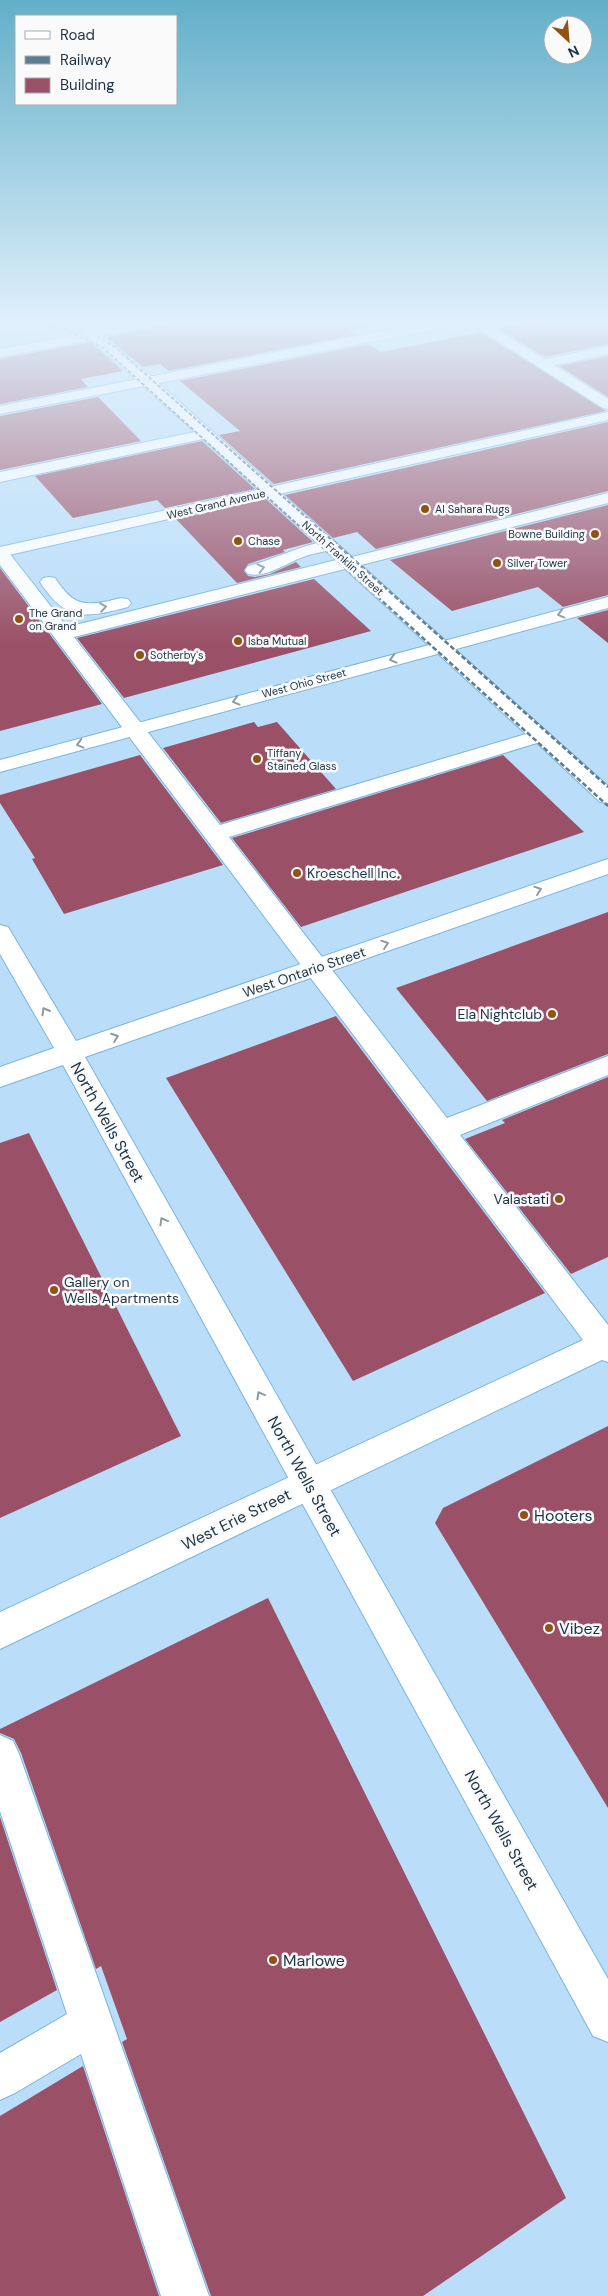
<svg xmlns="http://www.w3.org/2000/svg" width="608" height="2296" viewBox="0 0 608 2296" font-family="'DM Sans',sans-serif">
  <style>
    .green { fill: #ce9b70 }
    .building { fill: #9a5168 }
    .lines { fill: none; stroke-linecap: round; stroke-linejoin: round }
    .minor-casing { stroke: #78b4df; stroke-width: 2 }
    .major-casing { stroke: #78b4df; stroke-width: 2 }
    .minor { fill: #fff; fill-rule: evenodd }
    .major { fill: #fff; fill-rule: evenodd }
    .rail-far1 { stroke: #5e7c91; stroke-width: 2; stroke-dasharray: 4 2; stroke-linecap: butt }
    .rail { stroke: #5e7c91; stroke-width: 2.5; stroke-dasharray: 5 2.5; stroke-linecap: butt }
    .oneway { stroke: #8e9aa2 }
    .poi-dot { fill: #8f5314; stroke: #fafafa; stroke-width: 2 }
    .labels { text-anchor: middle; stroke-width: 5; stroke-linejoin: round; paint-order: stroke }
    .far-street-label { font-size: 11px; fill: #1c3546; stroke: #fafafa }
    .far-poi-label { font-size: 11px; fill: #1c3546; stroke: #fafafa; text-anchor: start }
    .poi-label { font-size: 14px; fill: #1c3546; stroke: #fafafa; text-anchor: start }
    .street-label { font-size: 14px; fill: #1c3546; stroke: #fafafa }
    .near-street-label { font-size: 16px; fill: #1c3546; stroke: #fafafa }
    .near-poi-label { font-size: 16px; fill: #1c3546; stroke: #fafafa; text-anchor: start }
  </style>
  <rect width="100%" height="100%" fill="#badef9"/>
  <!-- green -->
  <path class="green" d="M 327,321 L 397,321 L 350,331 L 341,325 L 333,326 Z"/>
  <!-- building -->
  <g class="building">
    <path d="M 169,321 L 327,321 L 333,326 L 341,325 L 355,335 L 169,371 L 160,364 L 143,367 L 106,337 L 161,327 Z"/>
    <path d="M 536,321 L 608,321 L 608,344 L 545,357 L 499,329 Z"/>
    <path d="M 481,332 L 606,411 L 274,484 L 219,435 L 240,431 L 180,381 L 369,344 L 381,352 Z"/>
    <path d="M 90,342 L 123,371 L 81,379 L 88,387 L 0,404 L 0,359 Z"/>
    <path d="M 608,356 L 608,397 L 559,366 Z"/>
    <path d="M 98,397 L 141,441 L 0,470 L 0,416 Z"/>
    <path d="M 608,422 L 608,491 L 376,549 L 357,532 L 333,538 L 285,495 Z"/>
    <path d="M 202,441 L 255,489 L 165,508 L 157,500 L 73,518 L 35,476 Z"/>
    <path d="M 266,499 L 313,542 L 283,550 L 285,552 L 248,564 L 244,571 L 248,576 L 255,577 L 270,574 L 296,562 L 301,567 L 237,583 L 176,519 Z"/>
    <path d="M 608,505 L 608,595 L 563,607 L 538,587 L 452,611 L 390,560 Z"/>
    <path d="M 0,568 L 102,704 L 0,731 Z"/>
    <path d="M 314,579 L 371,631 L 124,698 L 77,638 Z"/>
    <path d="M 608,610 L 608,643 L 577,618 Z"/>
    <path d="M 254,722 L 258,727 L 277,722 L 336,789 L 221,823 L 163,748 Z"/>
    <path d="M 140,755 L 223,865 L 64,914 L 32,859 L 35,858 L 0,803 L 0,795 Z"/>
    <path d="M 503,755 L 584,832 L 301,927 L 232,838 Z"/>
    <path d="M 608,912 L 608,1054 L 487,1101 L 396,988 Z"/>
    <path d="M 336,1016 L 545,1293 L 353,1381 L 166,1078 Z"/>
    <path d="M 608,1077 L 608,1257 L 571,1274 L 465,1139 L 505,1123 L 502,1120 Z"/>
    <path d="M 29,1133 L 181,1436 L 0,1518 L 0,1143 Z"/>
    <path d="M 608,1426 L 608,1808 L 435,1523 L 443,1508 Z"/>
    <path d="M 268,1598 L 566,2198 L 423,2296 L 211,2296 L 122,2042 L 127,2039 L 101,1966 L 96,1969 L 21,1753 L 14,1739 L 0,1733 L 0,1729 Z"/>
    <path d="M 0,1817 L 57,1990 L 0,2022 Z"/>
    <path d="M 83,2066 L 159,2296 L 0,2296 L 0,2116 Z"/>
  </g>
  <g class="lines">
    <defs>
      <g id="minor">
        <path d="M 70,321 L 85,321 L 94,329 L 137,321 L 167,321 L 161,325 L 102,336 L 153,378 L 352,557 L 608,493 L 608,503 L 361,565 L 608,786 L 608,803 L 600,802 L 537,743 L 229,837 L 447,1118 L 608,1056 L 608,1075 L 460,1135 L 608,1325 L 608,1362 L 602,1360 L 0,1649 L 0,1612 L 583,1340 L 0,565 L 0,548 L 6,549 L 67,627 L 336,560 L 326,551 C 318,553 310,554 303,557 C 286,563 267,578 248,574 L 245,570 L 248,566 C 272,560 293,549 317,543 L 203,439 L 0,482 L 0,472 L 195,432 L 91,340 L 0,357 L 0,349 L 83,334 ZM 345,569 L 526,734 L 220,825 L 74,637 Z"/>
        <path d="M 608,346 L 608,354 L 542,368 L 535,364 L 542,360 Z"/>
        <path d="M 49,577 L 55,578 C 71,602 80,607 109,601 C 116,599 121,597 128,599 L 131,603 L 128,607 C 86,618 66,622 40,582 L 43,578 Z"/>
        <path d="M 0,1735 L 13,1741 L 19,1754 L 209,2296 L 161,2296 L 81,2054 L 15,2093 L 0,2100 L 0,2053 L 67,2014 L 0,1811 Z"/>
      </g>
      <g id="major">
        <path d="M 435,321 L 463,321 L 457,325 L 0,414 L 0,406 Z"/>
        <path d="M 467,321 L 483,321 L 608,399 L 608,409 L 603,408 Z"/>
        <path d="M 608,412 L 608,420 L 0,557 L 0,547 Z"/>
        <path d="M 608,597 L 608,608 L 0,772 L 0,760 Z"/>
        <path d="M 608,859 L 608,874 L 85,1057 L 608,1979 L 608,2042 L 593,2036 L 63,1065 L 0,1087 L 0,1067 L 54,1048 L 0,954 L 0,925 L 8,927 L 76,1041 Z"/>
      </g>
    </defs>
    <!-- minor casing -->
    <use href="#minor" class="minor-casing"/>
    <!-- major casing -->
    <use href="#major" class="major-casing"/>
    <!-- minor -->
    <use href="#minor" class="minor"/>
    <!-- major -->
    <use href="#major" class="major"/>
    <!-- rail-far1 -->
    <g class="rail-far1">
      <path d="M 28,321 L 66,330 L 102,347 L 318,543"/>
      <path d="M 97,336 L 116,348 L 335,543"/>
    </g>
    <!-- rail -->
    <g class="rail">
      <path d="M 316,541 L 608,806"/>
      <path d="M 333,541 L 608,787"/>
    </g>
  </g>
  <!-- one-way arrows -->
  <defs><path id="oneway-chevron" d="M-2-3.5L2.5 0L-2 3.5" fill="none" stroke-width="1.6" stroke-linecap="round" stroke-linejoin="round" transform="scale(1.25)"/></defs>
  <g class="oneway">
    <use href="#oneway-chevron" transform="translate(261 568) rotate(-14)"/>
    <use href="#oneway-chevron" transform="translate(103 607) rotate(-8)"/>
    <use href="#oneway-chevron" transform="translate(561 614) rotate(165)"/>
    <use href="#oneway-chevron" transform="translate(393 659) rotate(165)"/>
    <use href="#oneway-chevron" transform="translate(236 701) rotate(165)"/>
    <use href="#oneway-chevron" transform="translate(80 744) rotate(165)"/>
    <use href="#oneway-chevron" transform="translate(538 890) rotate(-19)"/>
    <use href="#oneway-chevron" transform="translate(385 944) rotate(-19)"/>
    <use href="#oneway-chevron" transform="translate(45 1011) rotate(-120)"/>
    <use href="#oneway-chevron" transform="translate(115 1037) rotate(-20)"/>
    <use href="#oneway-chevron" transform="translate(163 1221) rotate(-119)"/>
    <use href="#oneway-chevron" transform="translate(260 1395) rotate(-119)"/>
  </g>
  <!-- sky -->
  <linearGradient id="sky" x2="0" y2="1"><stop stop-color="#63afc8"/><stop offset="0.5" stop-color="#e0f0fc"/><stop offset="1" stop-color="#e0f0fc" stop-opacity="0"/></linearGradient>
  <rect width="608" height="643" fill="url(#sky)"/>
  <!-- markers -->
  <g class="poi-dot">
    <circle cx="425" cy="509" r="5"/>
    <circle cx="595" cy="534" r="5"/>
    <circle cx="238" cy="541" r="5"/>
    <circle cx="497" cy="563" r="5"/>
    <circle cx="19" cy="619" r="5"/>
    <circle cx="238" cy="641" r="5"/>
    <circle cx="140" cy="655" r="5"/>
    <circle cx="257" cy="759" r="5"/>
    <circle cx="297" cy="873" r="5"/>
    <circle cx="552" cy="1014" r="5"/>
    <circle cx="559" cy="1199" r="5"/>
    <circle cx="54" cy="1290" r="5"/>
    <circle cx="524" cy="1515" r="5"/>
    <circle cx="549" cy="1628" r="5"/>
    <circle cx="273" cy="1960" r="5"/>
  </g>
  <g class="labels">
    <!-- far-street labels -->
    <g class="far-street-label">
      <text transform="translate(216 504) rotate(-13)" y="4">West Grand Avenue</text>
      <text transform="translate(343 558) rotate(42)" y="4">North Franklin Street</text>
      <text transform="translate(304 683) rotate(-15)" y="4">West Ohio Street</text>
    </g>
    <!-- far-poi labels -->
    <g class="far-poi-label">
      <text x="435" y="513">Al Sahara Rugs</text>
      <text x="585" y="538" text-anchor="end">Bowne Building</text>
      <text x="248" y="545">Chase</text>
      <text x="507" y="567">Silver Tower</text>
      <text x="29" y="617">The Grand<tspan x="29" dy="13">on Grand</tspan></text>
      <text x="248" y="645">Isba Mutual</text>
      <text x="150" y="659">Sotherby's</text>
      <text x="267" y="757">Tiffany<tspan x="267" dy="13">Stained Glass</tspan></text>
    </g>
    <!-- poi labels -->
    <g class="poi-label">
      <text x="307" y="878">Kroeschell Inc.</text>
      <text x="542" y="1019" text-anchor="end">Ela Nightclub</text>
      <text x="549" y="1204" text-anchor="end">Valastati</text>
      <text x="64" y="1287">Gallery on<tspan x="64" dy="16">Wells Apartments</tspan></text>
    </g>
    <!-- street labels -->
    <g class="street-label">
      <text transform="translate(304 972) rotate(-19)" y="5">West Ontario Street</text>
    </g>
    <!-- near-street labels -->
    <g class="near-street-label">
      <text transform="translate(108 1122) rotate(61)" y="6">North Wells Street</text>
      <text transform="translate(305 1476) rotate(61)" y="6">North Wells Street</text>
      <text transform="translate(236 1519) rotate(-26)" y="6">West Erie Street</text>
      <text transform="translate(502 1830) rotate(61)" y="6">North Wells Street</text>
    </g>
    <!-- near-poi labels -->
    <g class="near-poi-label">
      <text x="534" y="1521">Hooters</text>
      <text x="559" y="1634">Vibez</text>
      <text x="283" y="1966">Marlowe</text>
    </g>
  </g>
  <!-- legend -->
  <rect x="15" y="15" width="162" height="90" fill="#fafafa" stroke="#a1abb2"/>
  <rect x="25" y="31" width="25" height="8" fill="#ffffff" stroke="#a1abb2"/>
  <text x="60" y="40" font-size="15" fill="#1c3546">Road</text>
  <rect x="25" y="56" width="25" height="8" fill="#5e7c91" stroke="#a1abb2"/>
  <text x="60" y="65" font-size="15" fill="#1c3546">Railway</text>
  <rect x="25" y="78" width="25" height="15" fill="#9a5168" stroke="#a1abb2"/>
  <text x="60" y="90" font-size="15" fill="#1c3546">Building</text>
  <!-- north arrow -->
  <g transform="translate(568 40) rotate(154)"><circle r="24" fill="#fafafa" stroke="#a1abb2"/>
  <path d="M0-4L9 19L0 12L-9 19Z" fill="#8f5314"/>
  <text y="-8" font-size="14" font-weight="bold" text-anchor="middle" fill="#1c3546">N</text>
  </g>
</svg>
